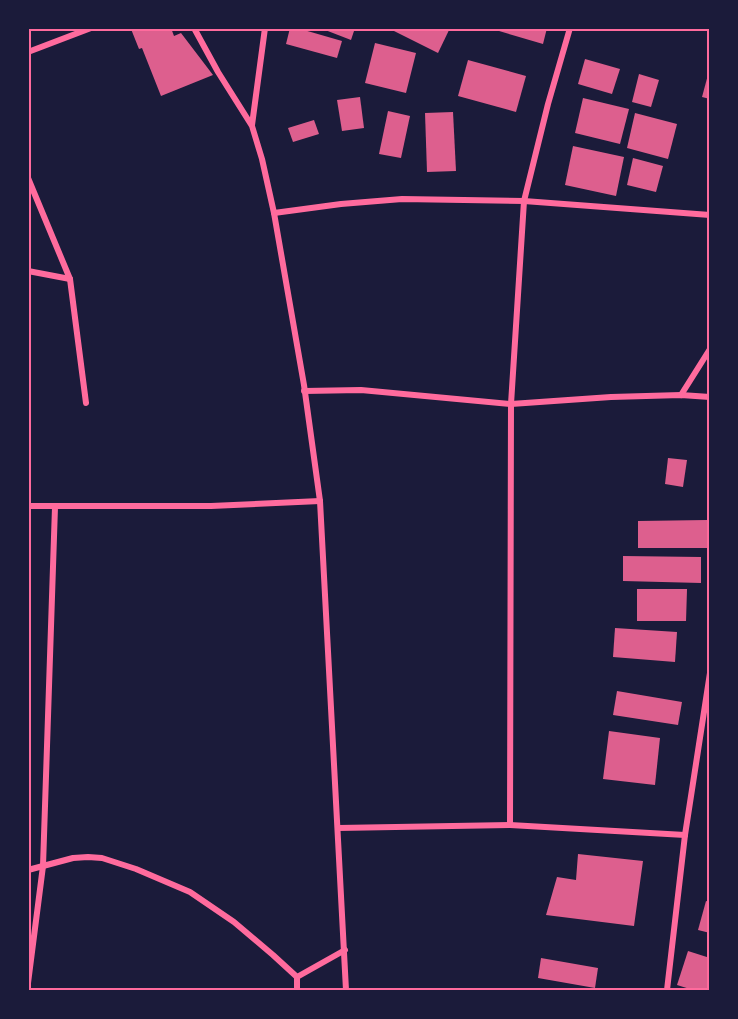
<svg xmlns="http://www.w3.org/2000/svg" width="738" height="1019" viewBox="0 0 738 1019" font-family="Barlow,sans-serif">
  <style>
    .building { fill: #dd5f8e }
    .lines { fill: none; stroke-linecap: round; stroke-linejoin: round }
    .minor { stroke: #ff6b9d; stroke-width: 6 }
    .neatline { fill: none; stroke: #ff6b9d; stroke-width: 2 }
  </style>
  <rect width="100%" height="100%" fill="#1b1b3a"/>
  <!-- building -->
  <g class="building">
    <path d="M 134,28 L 171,28 L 174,36 L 181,33 L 213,75 L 161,96 L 142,48 L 139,49 L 131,29 Z"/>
    <path d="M 290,28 L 297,28 L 342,41 L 337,58 L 286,44 Z"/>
    <path d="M 320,28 L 355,28 L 351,40 Z"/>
    <path d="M 388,28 L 450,28 L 438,53 Z"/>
    <path d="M 489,28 L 547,28 L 543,44 Z"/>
    <path d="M 375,43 L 416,53 L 406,93 L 365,83 Z"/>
    <path d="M 585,59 L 620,69 L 612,94 L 578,84 Z"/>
    <path d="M 468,60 L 526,76 L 516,112 L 458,96 Z"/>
    <path d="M 709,71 L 710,71 L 710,99 L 702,97 Z"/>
    <path d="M 639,74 L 659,80 L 651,107 L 632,102 Z"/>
    <path d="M 360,97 L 364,128 L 342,131 L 337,100 Z"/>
    <path d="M 583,98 L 629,109 L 620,144 L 575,133 Z"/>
    <path d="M 388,111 L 410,116 L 401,158 L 379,154 Z"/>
    <path d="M 453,112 L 456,171 L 427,172 L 425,113 Z"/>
    <path d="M 635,113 L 677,124 L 668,159 L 627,148 Z"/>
    <path d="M 314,120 L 319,134 L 293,142 L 288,128 Z"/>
    <path d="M 573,146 L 624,157 L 616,196 L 565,185 Z"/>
    <path d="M 633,158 L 663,166 L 656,192 L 627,185 Z"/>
    <path d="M 668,458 L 687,460 L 683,487 L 665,484 Z"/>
    <path d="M 707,520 L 708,548 L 638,548 L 638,521 Z"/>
    <path d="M 623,556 L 701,557 L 701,583 L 623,581 Z"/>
    <path d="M 637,589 L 687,589 L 686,621 L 637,621 Z"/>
    <path d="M 615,628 L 677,632 L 675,662 L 613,657 Z"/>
    <path d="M 617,691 L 682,702 L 678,725 L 613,715 Z"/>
    <path d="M 609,731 L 660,738 L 655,785 L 603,779 Z"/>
    <path d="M 578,854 L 643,861 L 634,926 L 546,915 L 557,877 L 576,880 Z"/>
    <path d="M 706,901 L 710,902 L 710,933 L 698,930 Z"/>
    <path d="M 688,951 L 710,958 L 710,990 L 693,990 L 677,985 Z"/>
    <path d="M 541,958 L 598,968 L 595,988 L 538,978 Z"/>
  </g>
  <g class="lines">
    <!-- minor -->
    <g class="minor">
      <path d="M 194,28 L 218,72 L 252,126 L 262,159 L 274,213 L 304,385 L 320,501 L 346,990"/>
      <path d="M 28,52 L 91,28"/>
      <path d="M 252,125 L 265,28"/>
      <path d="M 28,178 L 70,279 L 86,403"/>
      <path d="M 274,213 L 341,204 L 402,199 L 524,201 L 710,215"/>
      <path d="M 28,271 L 70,279"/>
      <path d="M 304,391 L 361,390 L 511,404 L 611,397 L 681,395 L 710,397"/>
      <path d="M 681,395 L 710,349"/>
      <path d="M 28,506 L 211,506 L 320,501"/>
      <path d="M 510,825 L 511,404 L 524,201 L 548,104 L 570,28"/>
      <path d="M 338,828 L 510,825 L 685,835"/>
      <path d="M 28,870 L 73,858 L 88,857 L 102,858 L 136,869 L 190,892 L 234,922 L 273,955 L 297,977 L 345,950"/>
      <path d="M 297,977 L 297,990"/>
      <path d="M 28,983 L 43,866 L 55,507"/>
      <path d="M 667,990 L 685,835 L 710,673"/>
    </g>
  </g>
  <!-- border -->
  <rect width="738" height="1019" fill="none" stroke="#1b1b3a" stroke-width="60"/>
  <rect x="30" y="30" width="678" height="959" class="neatline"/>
</svg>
